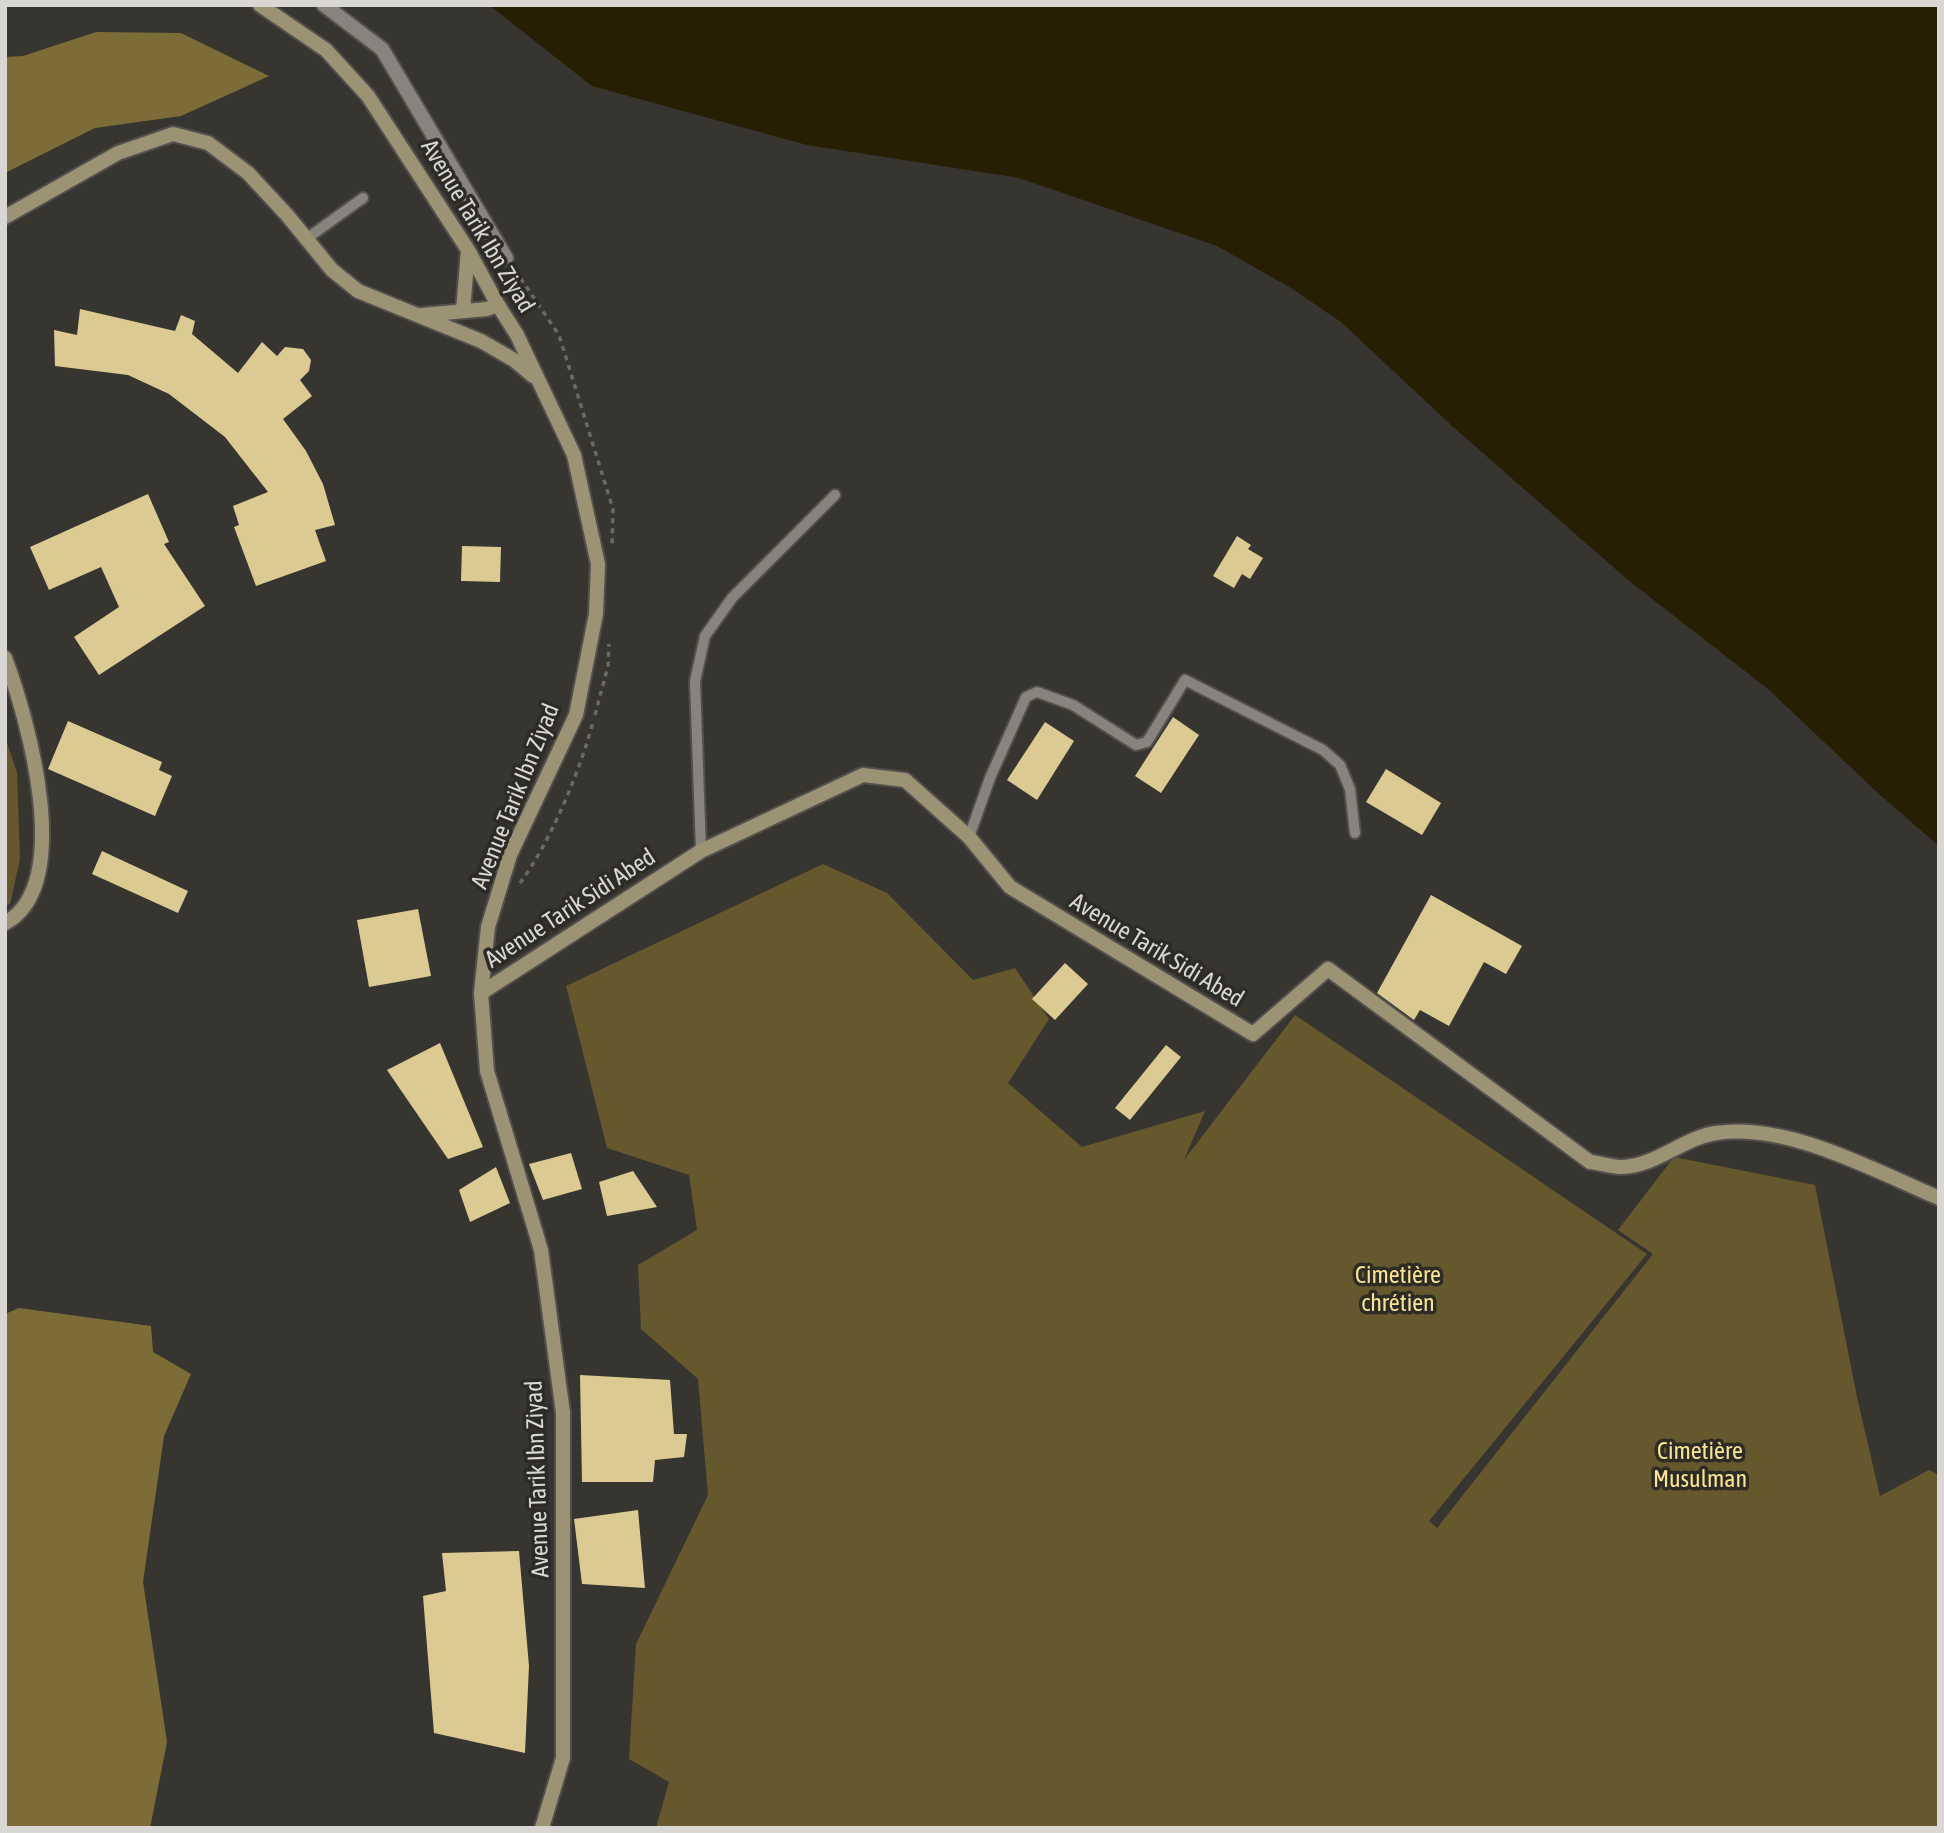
<svg xmlns="http://www.w3.org/2000/svg" width="1944" height="1833" viewBox="0 0 1944 1833" font-family="'Asap Condensed',sans-serif">
  <style>
    .green { fill: #65582d }
    .forest { fill: #7c6d38 }
    .water { fill: #261f03 }
    .building { fill: #dbcb93 }
    .lines { fill: none; stroke-linecap: round; stroke-linejoin: round }
    .lane-casing { stroke: #52504c; stroke-width: 14 }
    .street-casing { stroke: #52504c; stroke-width: 18 }
    .secondary-casing { stroke: #52504c; stroke-width: 18 }
    .path { stroke: #6b6963; stroke-width: 3.5; stroke-dasharray: 5 5; stroke-linecap: butt }
    .lane { stroke: #86847d; stroke-width: 10 }
    .street { stroke: #86847d; stroke-width: 14 }
    .secondary { stroke: #9c9375; stroke-width: 14 }
    .labels { text-anchor: middle; stroke-width: 7; stroke-linejoin: round; paint-order: stroke }
    .street-label { font-size: 24px; fill: #d8d7d3; stroke: #2d2b25 }
    .park-label { font-size: 24px; fill: #fbe491; stroke: #2d2b25 }
  </style>
  <rect width="100%" height="100%" fill="#37352f"/>
  <!-- green -->
  <g class="green">
    <path d="M 5,737 L 17,772 L 20,859 L 10,904 L 5,905 Z"/>
    <path d="M 823,864 L 887,893 L 973,980 L 1015,968 L 1049,1019 L 1008,1083 L 1082,1147 L 1205,1111 L 1184,1160 L 1295,1015 L 1647,1254 L 1429,1521 L 1437,1528 L 1653,1254 L 1618,1230 L 1674,1157 L 1815,1185 L 1857,1397 L 1880,1496 L 1929,1470 L 1939,1475 L 1939,1828 L 656,1828 L 669,1782 L 629,1759 L 636,1644 L 708,1495 L 698,1379 L 641,1329 L 638,1265 L 697,1230 L 689,1175 L 607,1148 L 566,986 Z"/>
  </g>
  <!-- forest -->
  <g class="forest">
    <path d="M 96,32 L 181,33 L 269,76 L 181,116 L 95,128 L 5,173 L 5,57 L 23,56 Z"/>
    <path d="M 19,1308 L 151,1326 L 153,1352 L 191,1374 L 164,1436 L 143,1582 L 167,1742 L 150,1828 L 5,1828 L 5,1314 Z"/>
  </g>
  <!-- water -->
  <path class="water" d="M 489,5 L 1939,5 L 1939,846 L 1879,794 L 1768,689 L 1628,580 L 1451,425 L 1341,322 L 1291,288 L 1217,246 L 1019,178 L 807,145 L 592,86 Z"/>
  <!-- building -->
  <g class="building">
    <path d="M 80,309 L 175,331 L 181,315 L 195,321 L 192,334 L 238,373 L 262,342 L 277,356 L 285,347 L 303,349 L 311,360 L 309,371 L 300,380 L 312,396 L 283,419 L 306,451 L 323,484 L 335,525 L 315,530 L 326,561 L 256,586 L 234,527 L 239,525 L 233,506 L 268,492 L 225,437 L 169,394 L 128,375 L 55,366 L 54,330 L 77,335 Z"/>
    <path d="M 148,494 L 169,542 L 164,544 L 205,606 L 99,675 L 74,637 L 119,607 L 101,567 L 49,590 L 30,547 Z"/>
    <path d="M 1237,536 L 1251,545 L 1248,549 L 1263,558 L 1250,579 L 1242,574 L 1234,588 L 1213,576 Z"/>
    <path d="M 462,546 L 501,547 L 500,582 L 461,581 Z"/>
    <path d="M 1173,717 L 1199,735 L 1161,793 L 1135,776 Z"/>
    <path d="M 68,721 L 162,762 L 159,770 L 172,776 L 155,816 L 48,769 Z"/>
    <path d="M 1045,722 L 1074,741 L 1037,800 L 1007,780 Z"/>
    <path d="M 1386,769 L 1441,803 L 1422,835 L 1366,802 Z"/>
    <path d="M 102,851 L 188,891 L 178,913 L 92,874 Z"/>
    <path d="M 1431,895 L 1522,946 L 1506,974 L 1484,962 L 1449,1026 L 1420,1010 L 1414,1020 L 1377,993 Z"/>
    <path d="M 418,909 L 431,976 L 369,987 L 357,920 Z"/>
    <path d="M 1065,963 L 1088,984 L 1055,1020 L 1032,999 Z"/>
    <path d="M 440,1043 L 483,1147 L 448,1159 L 387,1070 Z"/>
    <path d="M 1166,1045 L 1181,1057 L 1130,1120 L 1115,1108 Z"/>
    <path d="M 571,1153 L 582,1189 L 543,1200 L 529,1164 Z"/>
    <path d="M 496,1167 L 510,1203 L 470,1222 L 459,1190 Z"/>
    <path d="M 633,1171 L 657,1207 L 607,1216 L 599,1182 Z"/>
    <path d="M 580,1375 L 670,1380 L 674,1434 L 687,1434 L 684,1457 L 655,1460 L 653,1482 L 582,1482 Z"/>
    <path d="M 638,1510 L 645,1588 L 582,1584 L 574,1519 Z"/>
    <path d="M 519,1551 L 529,1666 L 525,1753 L 434,1733 L 423,1596 L 446,1591 L 442,1553 Z"/>
  </g>
  <g class="lines">
    <defs>
      <g id="lane">
        <path d="M 306,239 L 363,198"/>
        <path d="M 969,837 L 990,778 L 1026,697 L 1037,692 L 1073,705 L 1136,745 L 1147,742 L 1185,680 L 1323,750 L 1340,765 L 1350,789 L 1355,833"/>
        <path d="M 701,851 L 695,681 L 705,636 L 732,598 L 835,495"/>
      </g>
      <path id="street" d="M 324,5 L 382,49 L 506,258"/>
      <g id="secondary">
        <path d="M 260,5 L 326,50 L 368,96 L 468,250 L 498,305 L 517,335 L 574,455 L 598,564 L 596,614 L 576,715 L 510,855 L 488,927 L 481,993 L 487,1071 L 541,1250 L 563,1413 L 563,1758 L 542,1828"/>
        <path d="M 5,217 L 118,153 L 173,134 L 208,143 L 248,173 L 287,215 L 332,270 L 358,291 L 481,341 L 514,360 L 533,376"/>
        <path d="M 463,311 L 468,251"/>
        <path d="M 422,315 L 487,309 L 498,305"/>
        <path d="M 5,658 C 27,716 76,885 5,923"/>
        <path d="M 481,993 L 701,851 L 863,775 L 905,780 L 969,837 L 1010,887 L 1253,1034 L 1328,969 L 1590,1162 C 1600,1163 1612,1167 1622,1167 C 1656,1166 1683,1138 1716,1133 C 1787,1122 1875,1171 1939,1198"/>
      </g>
    </defs>
    <!-- lane casing -->
    <use href="#lane" class="lane-casing"/>
    <!-- street casing -->
    <use href="#street" class="street-casing"/>
    <!-- secondary casing -->
    <use href="#secondary" class="secondary-casing"/>
    <!-- path -->
    <g class="path">
      <path d="M 515,270 L 559,335 L 613,509 L 612,545"/>
      <path d="M 595,715 L 608,666 L 609,644"/>
      <path d="M 520,883 C 550,843 580,771 593,722"/>
    </g>
    <!-- lane -->
    <use href="#lane" class="lane"/>
    <!-- street -->
    <use href="#street" class="street"/>
    <!-- secondary -->
    <use href="#secondary" class="secondary"/>
  </g>
  <g class="labels">
    <!-- street labels -->
    <g class="street-label">
      <text transform="translate(478 226) rotate(59)" y="8">Avenue Tarik Ibn Ziyad</text>
      <text transform="translate(515 796) rotate(-68)" y="8">Avenue Tarik Ibn Ziyad</text>
      <text transform="translate(570 908) rotate(-33)" y="8">Avenue Tarik Sidi Abed</text>
      <text transform="translate(1157 950) rotate(31)" y="8">Avenue Tarik Sidi Abed</text>
      <text transform="translate(537 1479) rotate(-92)" y="8">Avenue Tarik Ibn Ziyad</text>
    </g>
    <!-- park labels -->
    <g class="park-label">
      <text x="1398" y="1283">Cimetière<tspan x="1398" dy="28">chrétien</tspan></text>
      <text x="1700" y="1459">Cimetière<tspan x="1700" dy="28">Musulman</tspan></text>
    </g>
  </g>
  <!-- border -->
  <rect width="1944" height="1833" fill="none" stroke="#d8d7d3" stroke-width="14"/>
</svg>
